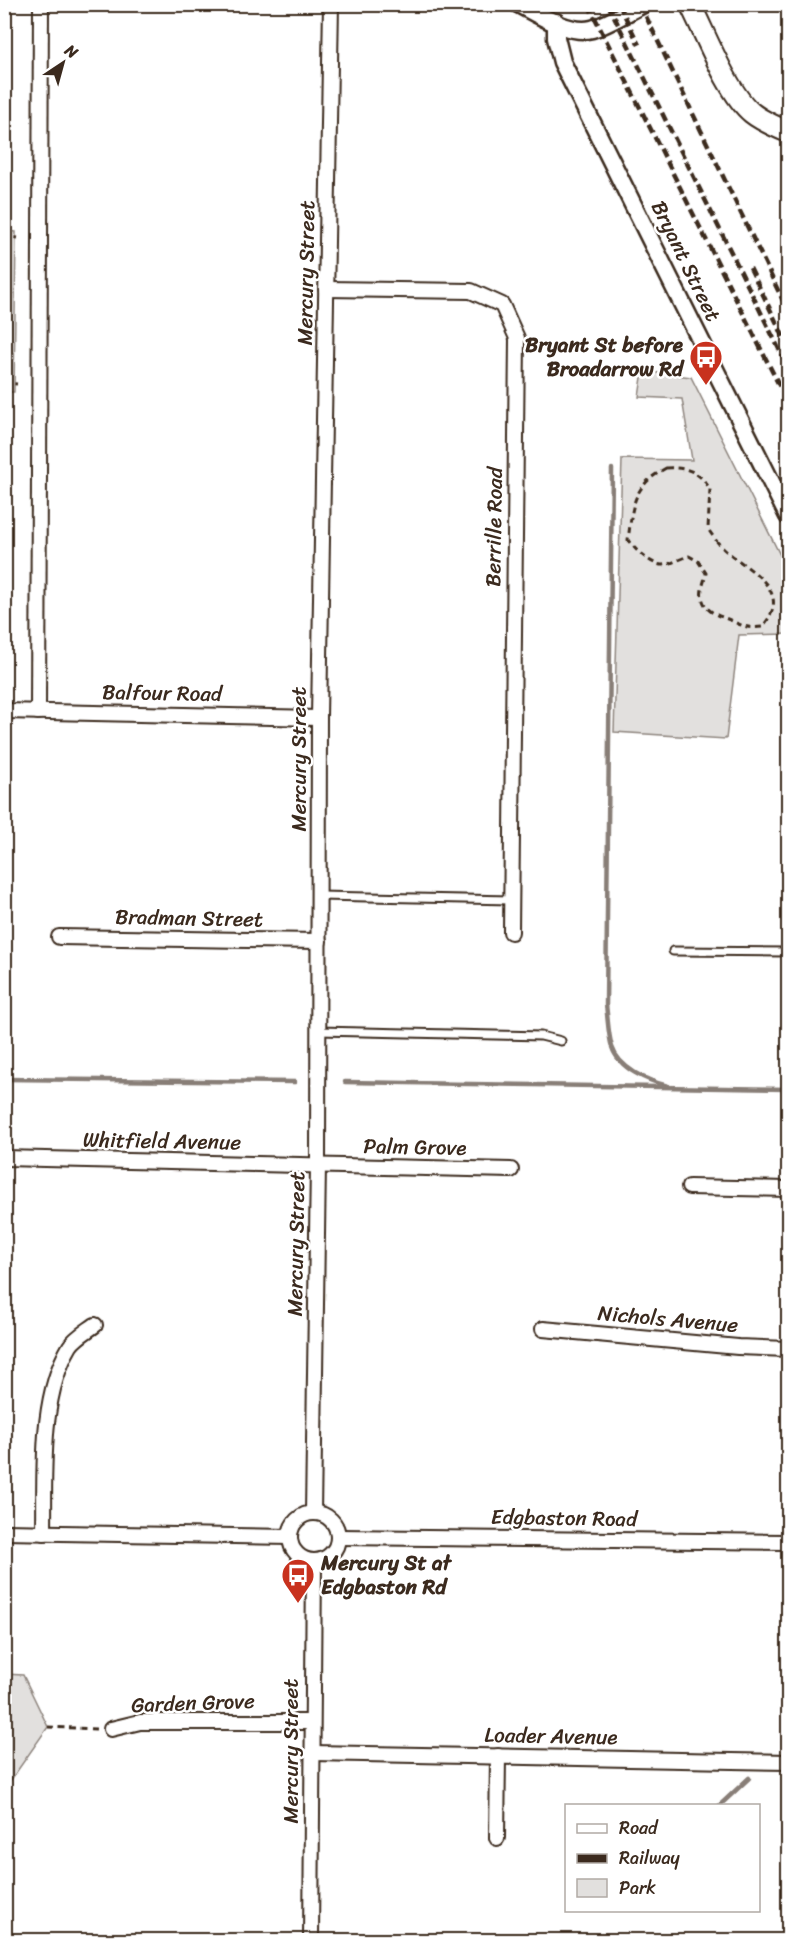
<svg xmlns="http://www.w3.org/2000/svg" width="793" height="1945" viewBox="0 0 793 1945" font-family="Sriracha,sans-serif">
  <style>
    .green { fill: #e2e0de; stroke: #8e857e; stroke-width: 1.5 }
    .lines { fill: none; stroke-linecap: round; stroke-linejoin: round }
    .stream { stroke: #887e77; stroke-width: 4.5 }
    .service-casing { stroke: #3b2a1e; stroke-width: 11 }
    .minor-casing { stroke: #3b2a1e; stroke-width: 18 }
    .tertiary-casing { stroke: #3b2a1e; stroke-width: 21 }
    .secondary-casing { stroke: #3b2a1e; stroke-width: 24 }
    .path { stroke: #3b2a1e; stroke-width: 3; stroke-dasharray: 6 4.5; stroke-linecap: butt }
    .service { stroke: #fff; stroke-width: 7 }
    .minor { stroke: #fff; stroke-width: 14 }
    .tertiary { stroke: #fff; stroke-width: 16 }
    .secondary { stroke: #fff; stroke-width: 20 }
    .rail { stroke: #3b2a1e; stroke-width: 4.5; stroke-dasharray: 9 4.5; stroke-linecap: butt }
    .labels { text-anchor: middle; stroke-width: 5; stroke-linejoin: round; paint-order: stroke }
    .street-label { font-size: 21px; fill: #3b2a1e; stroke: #fff }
    .poi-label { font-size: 21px; font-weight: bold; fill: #3b2a1e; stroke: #fff; text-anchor: end }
  </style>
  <rect width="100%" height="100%" fill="#fff"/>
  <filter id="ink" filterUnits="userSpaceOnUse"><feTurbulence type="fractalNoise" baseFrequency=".0167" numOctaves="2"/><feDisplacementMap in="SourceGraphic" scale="12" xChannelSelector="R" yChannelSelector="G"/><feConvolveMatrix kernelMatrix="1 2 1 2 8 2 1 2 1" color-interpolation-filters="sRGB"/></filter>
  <g filter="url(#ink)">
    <!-- green -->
    <g class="green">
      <path d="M 5,231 L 16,232 L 14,392 L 5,392 Z"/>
      <path d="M 643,371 L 691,377 L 788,571 L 788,634 L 739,635 L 726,739 L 614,732 L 622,459 L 692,460 L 682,399 L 639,397 Z"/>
      <path d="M 4,1674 L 23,1675 L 48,1727 L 8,1784 L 4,1784 Z"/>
    </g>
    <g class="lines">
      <!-- stream -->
      <g class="stream">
        <path d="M 612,469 L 606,1005 C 608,1019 608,1034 612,1047 C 619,1069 648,1081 668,1086"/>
        <path d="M 4,1079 L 295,1082"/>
        <path d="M 345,1082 L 788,1089"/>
        <path d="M 719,1806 L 749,1778"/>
      </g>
      <defs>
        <g id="service">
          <path d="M 320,896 L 511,900"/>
          <path d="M 673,951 L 788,952"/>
          <path d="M 319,1031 L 541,1036 L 561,1041"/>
        </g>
        <g id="minor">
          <path d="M 326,289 L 471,291 L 502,305 L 517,338 L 511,932"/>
          <path d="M 4,711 L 319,718"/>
          <path d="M 38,712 L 41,4"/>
          <path d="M 59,937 L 319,941"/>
          <path d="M 4,1158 L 511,1170"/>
          <path d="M 689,1187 L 788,1189"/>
          <path d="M 543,1329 L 738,1347 L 788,1349"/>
          <path d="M 313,1513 L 318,1165 L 319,718 L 331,4"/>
          <circle cx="314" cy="1537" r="24"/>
          <path d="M 4,1532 L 290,1537"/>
          <path d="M 44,1533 C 45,1473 39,1398 70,1346 C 75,1338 87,1331 95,1325"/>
          <path d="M 339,1537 L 788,1542"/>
          <path d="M 111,1729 L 140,1722 L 312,1722"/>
          <path d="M 312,1753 L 788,1762"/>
          <path d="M 497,1838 L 498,1756"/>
          <path d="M 311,1940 L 314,1561"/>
        </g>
        <g id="tertiary">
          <path d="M 518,4 C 537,14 570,35 592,29 C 609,24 627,12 643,4"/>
          <path d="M 556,22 L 556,38 L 562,62 L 788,516"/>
        </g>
        <path id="secondary" d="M 690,4 C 705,33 728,94 752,113 C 762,121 776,127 788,132"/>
      </defs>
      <!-- service casing -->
      <use href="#service" class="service-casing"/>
      <!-- minor casing -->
      <use href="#minor" class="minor-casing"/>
      <!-- tertiary casing -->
      <use href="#tertiary" class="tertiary-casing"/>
      <!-- secondary casing -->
      <use href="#secondary" class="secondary-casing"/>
      <!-- path -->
      <g class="path">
        <path d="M 4,236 L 18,238"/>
        <path d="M 4,383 L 17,384"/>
        <path d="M 666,468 C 687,467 699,471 710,489 L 708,529 C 714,538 721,548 730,554 C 754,573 793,593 762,627 C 747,629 743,626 730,620 C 717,615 705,612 702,597 C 700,590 705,581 706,573 L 698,561 L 689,556 C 681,558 670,565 662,565 C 651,565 633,548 628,540 C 633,504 632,487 666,468 Z"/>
        <path d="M 48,1727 L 98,1729"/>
      </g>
      <!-- service -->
      <use href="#service" class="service"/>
      <!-- minor -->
      <use href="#minor" class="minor"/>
      <!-- tertiary -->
      <use href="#tertiary" class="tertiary"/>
      <!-- secondary -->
      <use href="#secondary" class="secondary"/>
      <!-- rail -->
      <g class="rail">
        <path d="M 588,4 L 788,403"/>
        <path d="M 608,4 L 788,367"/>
        <path d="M 619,4 L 639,45"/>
        <path d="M 640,4 L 788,311"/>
        <path d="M 750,268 L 788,346"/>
      </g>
    </g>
  </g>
  <!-- icons -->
  <defs>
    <symbol id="bus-pin" viewBox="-11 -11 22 30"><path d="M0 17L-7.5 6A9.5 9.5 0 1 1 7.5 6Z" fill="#c8321e" stroke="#fff"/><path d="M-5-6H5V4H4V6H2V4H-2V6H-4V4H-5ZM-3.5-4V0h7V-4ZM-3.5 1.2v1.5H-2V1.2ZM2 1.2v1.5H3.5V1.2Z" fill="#fff"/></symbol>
  </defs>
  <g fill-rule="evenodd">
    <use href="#bus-pin" x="687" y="338" width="38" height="52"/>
    <use href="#bus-pin" x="279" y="1556" width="38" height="52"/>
  </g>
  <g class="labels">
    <!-- street labels -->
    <g class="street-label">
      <text transform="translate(686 261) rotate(64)" y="7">Bryant Street</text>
      <text transform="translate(306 273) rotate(-89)" y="7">Mercury Street</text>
      <text transform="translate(494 527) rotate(-89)" y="7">Berrille Road</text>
      <text transform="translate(162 693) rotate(1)" y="7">Balfour Road</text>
      <text transform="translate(299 759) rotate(-90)" y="7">Mercury Street</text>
      <text transform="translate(189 918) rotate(1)" y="7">Bradman Street</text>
      <text transform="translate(162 1141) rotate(1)" y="7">Whitfield Avenue</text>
      <text transform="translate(415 1147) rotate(1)" y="7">Palm Grove</text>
      <text transform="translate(296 1244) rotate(-89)" y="7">Mercury Street</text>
      <text transform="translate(668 1319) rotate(5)" y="7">Nichols Avenue</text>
      <text transform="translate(564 1518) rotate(1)" y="7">Edgbaston Road</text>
      <text transform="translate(193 1703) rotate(-2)" y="7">Garden Grove</text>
      <text transform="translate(551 1736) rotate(1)" y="7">Loader Avenue</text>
      <text transform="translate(291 1751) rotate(-90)" y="7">Mercury Street</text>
    </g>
    <!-- poi labels -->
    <g class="poi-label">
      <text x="683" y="352">Bryant St before<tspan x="683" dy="24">Broadarrow Rd</tspan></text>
      <text x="321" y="1570" text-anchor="start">Mercury St at<tspan x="321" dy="24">Edgbaston Rd</tspan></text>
    </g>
  </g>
  <!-- margin -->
  <rect width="793" height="1945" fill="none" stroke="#fff" stroke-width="24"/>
  <rect x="12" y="12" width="769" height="1921" fill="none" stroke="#3b2a1e" stroke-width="2" filter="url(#ink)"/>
  <!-- legend -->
  <rect x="565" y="1804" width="195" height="108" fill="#ffffff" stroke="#b1aaa5" stroke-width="1.5"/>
  <rect x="577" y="1824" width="30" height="9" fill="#ffffff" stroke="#b1aaa5" stroke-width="1.5"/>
  <text x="619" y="1834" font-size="18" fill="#3b2a1e">Road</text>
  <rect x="577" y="1854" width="30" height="9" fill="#3b2a1e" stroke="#b1aaa5" stroke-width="1.5"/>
  <text x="619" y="1864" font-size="18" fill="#3b2a1e">Railway</text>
  <rect x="577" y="1879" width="30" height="18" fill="#e2e0de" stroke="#b1aaa5" stroke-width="1.5"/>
  <text x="619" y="1894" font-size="18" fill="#3b2a1e">Park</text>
  <!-- north arrow -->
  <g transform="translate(63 63) rotate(36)" stroke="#ffffff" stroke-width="4.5" paint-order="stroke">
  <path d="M0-4.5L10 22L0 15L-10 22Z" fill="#3b2a1e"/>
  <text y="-9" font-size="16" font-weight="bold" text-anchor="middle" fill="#3b2a1e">N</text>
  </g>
</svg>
